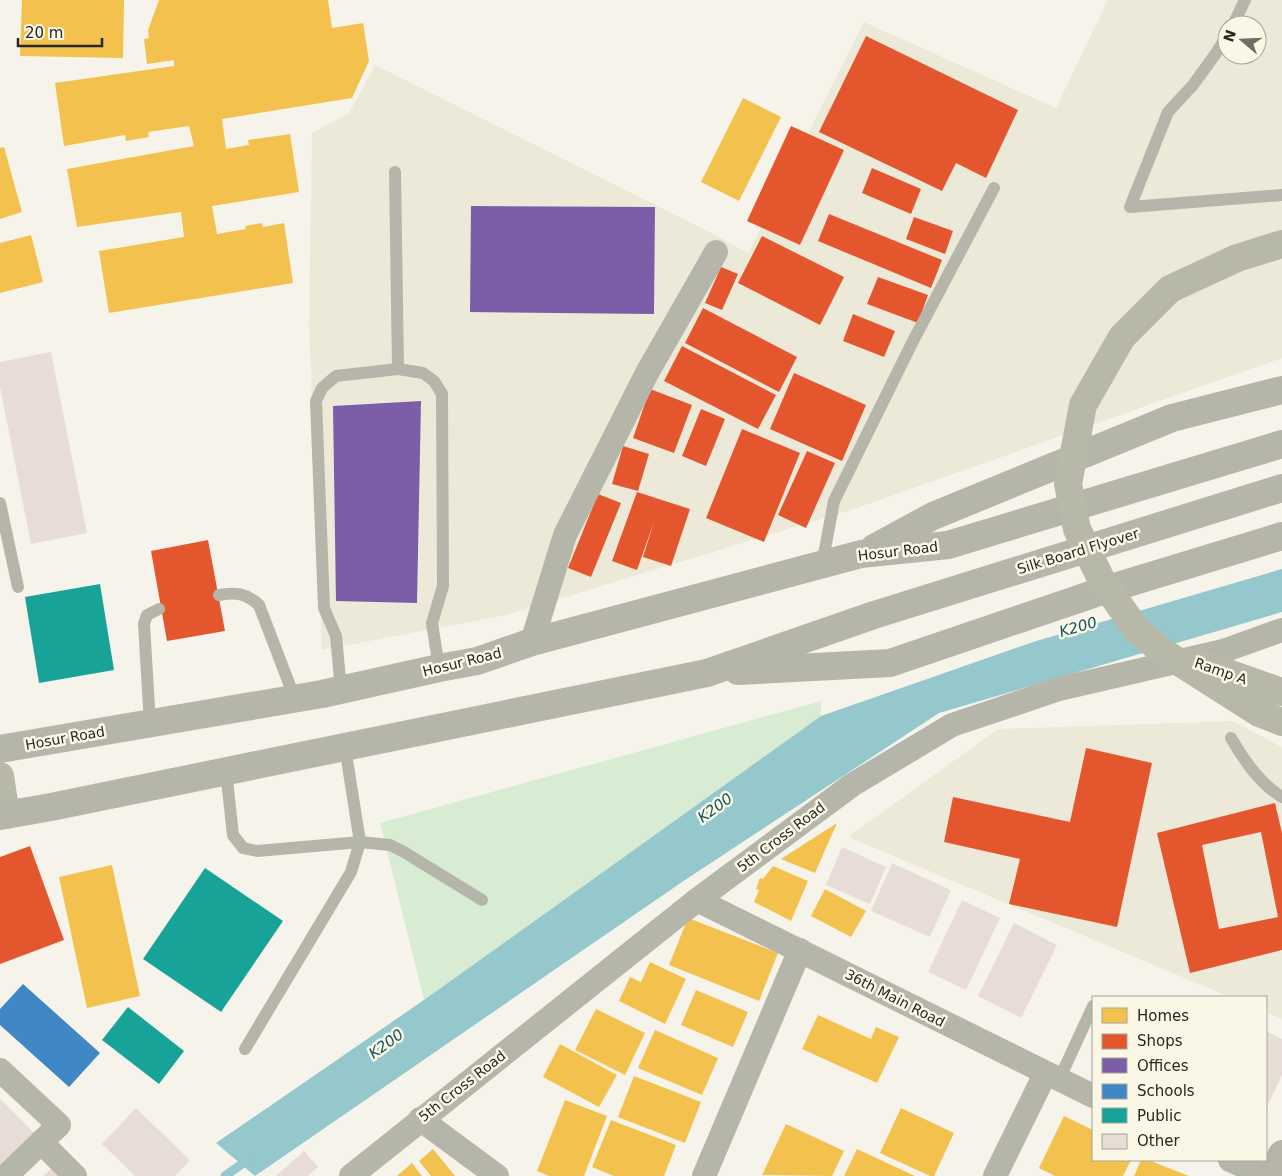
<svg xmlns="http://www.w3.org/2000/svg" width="1282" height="1176" viewBox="0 0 1282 1176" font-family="'DejaVu Sans',sans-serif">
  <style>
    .built { fill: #ede9d8; fill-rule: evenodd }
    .green { fill: #d7ecd2 }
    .water { fill: #94c8cd }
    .homes { fill: #f2c14e }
    .shops { fill: #e4572e; fill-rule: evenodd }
    .offices { fill: #7b5ea7 }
    .schools { fill: #3f88c5 }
    .public { fill: #17a398 }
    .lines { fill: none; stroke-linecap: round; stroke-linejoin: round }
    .stream { stroke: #94c8cd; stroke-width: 9 }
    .building { fill: #e8ddd6 }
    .lane { stroke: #b5b6a9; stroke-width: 12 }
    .street { stroke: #b5b6a9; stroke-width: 24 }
    .secondary { stroke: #b5b4a6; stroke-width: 28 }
    .primary { stroke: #b8b8a9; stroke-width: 28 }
    .highway { stroke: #b5b5a9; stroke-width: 28 }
    .primary-bridge { stroke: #b8b8a9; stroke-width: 28 }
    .labels { text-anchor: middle; stroke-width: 5; stroke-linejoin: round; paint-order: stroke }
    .street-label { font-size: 14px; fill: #282721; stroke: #faf7e6 }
    .water-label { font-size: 15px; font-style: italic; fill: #12545d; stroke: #faf7e6 }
  </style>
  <rect width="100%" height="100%" fill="#f6f4ea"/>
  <!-- built -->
  <g class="built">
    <path d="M 1108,0 L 1282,0 L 1282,358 L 854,509 L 506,615 L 322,650 L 309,323 L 312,133 L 349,113 L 375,65 L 712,233 L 748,253 L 864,22 L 1056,108 ZM 1227,25 L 1257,25 L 1257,55 L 1227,55 Z"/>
    <path d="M 1233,721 L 1282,747 L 1282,1019 L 1266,1012 L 1266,997 L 1230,997 L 848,837 L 998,729 Z"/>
  </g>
  <!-- green -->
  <path class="green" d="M 821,701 L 821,716 L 424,1000 L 380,823 Z"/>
  <!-- water -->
  <path class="water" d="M 1282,569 L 1282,612 L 939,713 L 685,880 L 255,1176 L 216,1143 L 424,1000 L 821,716 L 1033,642 Z"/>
  <!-- homes -->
  <g class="homes">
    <path d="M 22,0 L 124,0 L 123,58 L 20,56 Z"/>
    <path d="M 159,0 L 328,0 L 332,28 L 363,23 L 369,61 L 352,98 L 222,119 L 226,149 L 249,145 L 248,140 L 290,134 L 299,192 L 212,206 L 217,234 L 246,229 L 245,226 L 262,223 L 263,227 L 284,223 L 293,283 L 109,313 L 99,251 L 184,237 L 181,212 L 77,227 L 67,169 L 194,146 L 189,126 L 148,132 L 149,137 L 126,141 L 125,135 L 64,146 L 55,83 L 174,66 L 174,60 L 147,64 L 144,39 L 149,38 L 148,30 Z"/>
    <path d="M 743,98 L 781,117 L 739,201 L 701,182 Z"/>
    <path d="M 4,147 L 22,212 L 0,219 L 0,148 Z"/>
    <path d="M 31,235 L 43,282 L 0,293 L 0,243 Z"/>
    <path d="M 837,823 L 815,873 L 781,859 Z"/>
    <path d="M 112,865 L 140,996 L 87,1008 L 59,877 Z"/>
    <path d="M 773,866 L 808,881 L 791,921 L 754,902 L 759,890 L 756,889 L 760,878 L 763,879 Z"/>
    <path d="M 825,889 L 866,911 L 851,937 L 811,916 Z"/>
    <path d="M 688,918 L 778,953 L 759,1001 L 669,965 Z"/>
    <path d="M 650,962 L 686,979 L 665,1024 L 619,1001 L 630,977 L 641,982 Z"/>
    <path d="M 696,990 L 748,1012 L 733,1047 L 681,1025 Z"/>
    <path d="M 596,1009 L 645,1033 L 625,1075 L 575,1050 Z"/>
    <path d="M 818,1015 L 871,1039 L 876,1027 L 899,1037 L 877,1083 L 802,1049 Z"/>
    <path d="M 655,1030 L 718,1058 L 702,1095 L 638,1068 Z"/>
    <path d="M 560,1044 L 617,1075 L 599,1107 L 543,1077 Z"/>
    <path d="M 634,1076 L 701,1102 L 685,1143 L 618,1117 Z"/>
    <path d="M 565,1100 L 607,1116 L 584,1176 L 549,1176 L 537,1171 Z"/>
    <path d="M 901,1108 L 954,1133 L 934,1176 L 930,1176 L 880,1153 Z"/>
    <path d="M 1064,1116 L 1093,1130 L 1093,1160 L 1131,1160 L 1123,1176 L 1055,1176 L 1039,1168 Z"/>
    <path d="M 611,1120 L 676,1145 L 664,1176 L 614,1176 L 592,1167 Z"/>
    <path d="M 786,1124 L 844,1151 L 832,1176 L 762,1175 Z"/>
    <path d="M 433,1149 L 455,1176 L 431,1176 L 419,1161 Z"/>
    <path d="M 857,1149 L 915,1176 L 844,1176 Z"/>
    <path d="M 1141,1160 L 1148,1160 L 1189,1176 L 1134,1176 Z"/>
    <path d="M 412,1163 L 422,1176 L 397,1176 Z"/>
  </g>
  <!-- shops -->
  <g class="shops">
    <path d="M 866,36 L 1018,110 L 986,178 L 956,163 L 942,191 L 819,132 Z"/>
    <path d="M 791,126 L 844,150 L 800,245 L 747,221 Z"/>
    <path d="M 872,168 L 921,189 L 911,214 L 862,193 Z"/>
    <path d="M 829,214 L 942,260 L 931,288 L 818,241 Z"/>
    <path d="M 914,217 L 953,231 L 945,254 L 906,239 Z"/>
    <path d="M 762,236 L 844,277 L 820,325 L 738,283 Z"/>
    <path d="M 721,267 L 738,274 L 722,310 L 705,303 Z"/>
    <path d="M 878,277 L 928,295 L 918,323 L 867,304 Z"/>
    <path d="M 703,308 L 797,357 L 779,392 L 685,343 Z"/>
    <path d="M 853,314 L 895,331 L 884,357 L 843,341 Z"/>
    <path d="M 682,346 L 776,395 L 758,429 L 664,381 Z"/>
    <path d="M 794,373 L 866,405 L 842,461 L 770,429 Z"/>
    <path d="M 650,389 L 692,405 L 674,453 L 633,438 Z"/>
    <path d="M 701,409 L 725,419 L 706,466 L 682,456 Z"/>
    <path d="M 742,429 L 800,453 L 764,542 L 706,518 Z"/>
    <path d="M 623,446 L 649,454 L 638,491 L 612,484 Z"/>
    <path d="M 807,451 L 835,463 L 806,528 L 778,515 Z"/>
    <path d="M 637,492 L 690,509 L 671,566 L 643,557 L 654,522 L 637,570 L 612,561 Z"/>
    <path d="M 598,494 L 621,503 L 591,577 L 568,568 Z"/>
    <path d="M 208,540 L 225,631 L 167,641 L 151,551 Z"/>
    <path d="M 1086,748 L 1152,763 L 1117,927 L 1009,904 L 1020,859 L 944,842 L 953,797 L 1070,822 Z"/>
    <path d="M 1275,803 L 1282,833 L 1282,950 L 1190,973 L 1157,833 ZM 1261,832 L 1278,917 L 1219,929 L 1202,845 Z"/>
    <path d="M 30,846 L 64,940 L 0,964 L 0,857 Z"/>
  </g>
  <!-- offices -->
  <g class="offices">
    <path d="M 471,206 L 655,207 L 654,314 L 470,312 Z"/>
    <path d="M 421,401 L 417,603 L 336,601 L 333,406 Z"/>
  </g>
  <!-- schools -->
  <path class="schools" d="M 23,984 L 100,1053 L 69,1087 L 0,1025 L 0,1009 Z"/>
  <!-- public -->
  <g class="public">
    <path d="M 100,584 L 114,670 L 39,683 L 25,597 Z"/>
    <path d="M 205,868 L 283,921 L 221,1012 L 143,959 Z"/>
    <path d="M 128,1007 L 184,1051 L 159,1084 L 102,1040 Z"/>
  </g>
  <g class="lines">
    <!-- stream -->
    <path class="stream" d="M 225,1176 L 249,1159"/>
  </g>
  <!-- building -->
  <g class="building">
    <path d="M 51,352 L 87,533 L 31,544 L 0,387 L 0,362 Z"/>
    <path d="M 842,847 L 886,867 L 870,904 L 826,885 Z"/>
    <path d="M 892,863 L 951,890 L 930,937 L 871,911 Z"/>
    <path d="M 962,900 L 1000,918 L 966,990 L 928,972 Z"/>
    <path d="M 1014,923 L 1057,945 L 1021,1018 L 978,996 Z"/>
    <path d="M 1266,1031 L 1282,1039 L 1282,1075 L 1266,1109 Z"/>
    <path d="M 0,1099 L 35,1134 L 0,1169 Z"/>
    <path d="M 136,1108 L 190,1160 L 175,1176 L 135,1176 L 102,1144 Z"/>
    <path d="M 304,1151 L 318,1167 L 308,1176 L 276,1176 Z"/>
    <path d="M 53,1167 L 61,1176 L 43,1176 Z"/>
  </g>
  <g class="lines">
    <!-- lane -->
    <g class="lane">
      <path d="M 1233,25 L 1245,0"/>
      <path d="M 1227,36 L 1214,56 L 1193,85 L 1168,112 L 1130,207 L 1282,195"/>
      <path d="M 395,172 L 398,369"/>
      <path d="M 0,503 L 18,587"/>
      <path d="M 822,565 L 834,501 L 912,343 L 994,188"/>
      <path d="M 219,595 C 236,592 246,593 259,605 L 295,699"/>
      <path d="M 341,690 L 336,636 L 324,608 L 316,401 L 322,388 L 336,376 L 398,369 L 423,373 L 434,381 L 442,394 L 443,586 L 432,623 L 439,668"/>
      <path d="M 150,724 L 144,624 L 147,615 L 159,609"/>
      <path d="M 1231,738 C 1244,760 1260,784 1282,797"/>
      <path d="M 226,771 L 233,835 L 243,848 L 257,851 L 360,842 L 390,845 L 404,852 L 482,900"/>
      <path d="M 245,1049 L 351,872 L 360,842 L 345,747"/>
      <path d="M 1059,1080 L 1093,1006"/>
    </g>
    <!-- street -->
    <g class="street">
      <path d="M 532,642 L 565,535 L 647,373 L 716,252"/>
      <path d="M 697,900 L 1093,1096"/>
      <path d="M 0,1070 L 59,1125 L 6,1176"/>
      <path d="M 420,1119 L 497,1176"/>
      <path d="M 41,1142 L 75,1176"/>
      <path d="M 1230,1160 L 1265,1176"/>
      <path d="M 351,1176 L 697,900 L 852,785 L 952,725 L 1059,689 L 1223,651 L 1282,630"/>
      <path d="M 704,1176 L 800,950"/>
      <path d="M 995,1176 L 1045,1074"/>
    </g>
    <!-- secondary -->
    <path class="secondary" d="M 1272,1176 L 1282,1154"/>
    <!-- primary -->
    <path class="primary" d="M 0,776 L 6,815"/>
    <!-- highway -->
    <g class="highway">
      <path d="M 874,548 L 933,516 L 1172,418 L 1282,390"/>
      <path d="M 738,671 L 890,663 L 1105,590 L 1282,536"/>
      <path d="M 0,749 L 322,694 L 439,668 L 477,661 L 532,642 L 861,554 L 948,545 L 1282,444"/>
      <path d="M 0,816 L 51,807 L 707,673 L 874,615 L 1282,488"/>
    </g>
    <!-- primary-bridge -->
    <g class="primary-bridge">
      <path d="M 1282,244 L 1237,258 L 1170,289 L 1122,337 L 1083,405 L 1068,484 L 1077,529 L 1101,579 L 1136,629 L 1160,650 L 1259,713 L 1282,722"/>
      <path d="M 1202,664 L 1282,692"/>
    </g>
  </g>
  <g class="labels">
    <!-- street labels -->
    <g class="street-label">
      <text transform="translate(898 551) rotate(-7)" y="5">Hosur Road</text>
      <text transform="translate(1078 551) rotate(-17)" y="5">Silk Board Flyover</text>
      <text transform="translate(462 662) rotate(-14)" y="5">Hosur Road</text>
      <text transform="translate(1221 671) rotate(19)" y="5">Ramp A</text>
      <text transform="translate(65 738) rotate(-10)" y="5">Hosur Road</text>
      <text transform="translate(781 837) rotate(-37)" y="5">5th Cross Road</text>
      <text transform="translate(895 998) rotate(27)" y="5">36th Main Road</text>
      <text transform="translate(462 1086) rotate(-38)" y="5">5th Cross Road</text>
    </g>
    <!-- water labels -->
    <g class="water-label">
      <text transform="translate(1078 627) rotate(-16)" y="5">K200</text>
      <text transform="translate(715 808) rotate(-36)" y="5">K200</text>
      <text transform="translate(386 1044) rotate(-36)" y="5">K200</text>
    </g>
  </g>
  <!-- legend -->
  <rect x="1092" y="996" width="175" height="165" fill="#faf7e6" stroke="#a6a497"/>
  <rect x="1102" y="1008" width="25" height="15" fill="#f2c14e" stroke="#a6a497"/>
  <text x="1137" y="1021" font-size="15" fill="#282721">Homes</text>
  <rect x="1102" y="1034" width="25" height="15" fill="#e4572e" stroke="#a6a497"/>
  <text x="1137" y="1046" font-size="15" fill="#282721">Shops</text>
  <rect x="1102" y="1058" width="25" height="15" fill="#7b5ea7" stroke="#a6a497"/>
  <text x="1137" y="1071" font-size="15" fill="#282721">Offices</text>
  <rect x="1102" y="1084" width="25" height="15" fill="#3f88c5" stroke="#a6a497"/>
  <text x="1137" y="1096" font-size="15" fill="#282721">Schools</text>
  <rect x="1102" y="1108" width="25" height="15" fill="#17a398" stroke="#a6a497"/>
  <text x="1137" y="1121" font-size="15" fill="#282721">Public</text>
  <rect x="1102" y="1134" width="25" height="15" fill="#e8ddd6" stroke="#a6a497"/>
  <text x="1137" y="1146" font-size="15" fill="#282721">Other</text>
  <!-- north arrow -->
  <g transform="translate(1242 40) rotate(289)"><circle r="24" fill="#faf7e6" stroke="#a6a497"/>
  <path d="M0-4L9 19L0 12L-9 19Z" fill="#706f67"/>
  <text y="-8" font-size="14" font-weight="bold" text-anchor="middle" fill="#282721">N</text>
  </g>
  <!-- scale -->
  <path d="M18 38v8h84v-8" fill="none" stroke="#282721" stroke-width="2.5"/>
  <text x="25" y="38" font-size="15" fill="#282721" stroke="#faf7e6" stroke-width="4" paint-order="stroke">20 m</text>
</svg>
